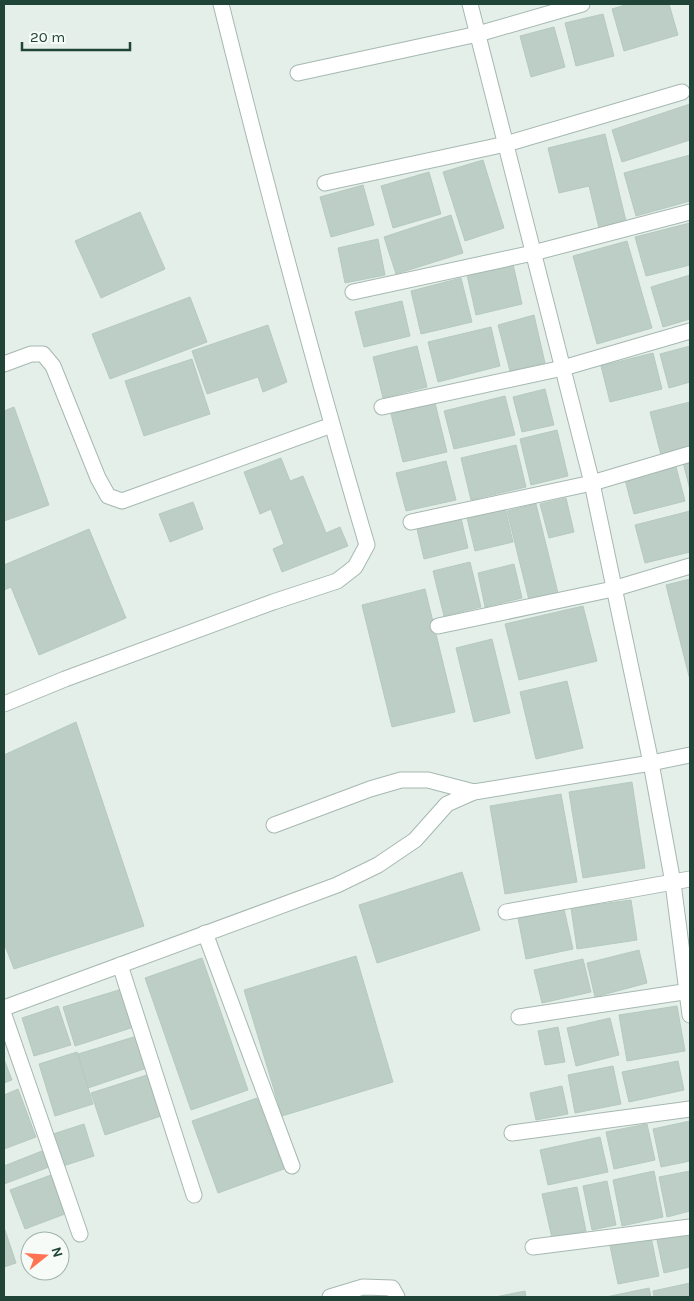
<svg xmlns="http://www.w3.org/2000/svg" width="694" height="1301" viewBox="0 0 694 1301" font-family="Karla,sans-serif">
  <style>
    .building { fill: #bccec5; stroke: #b6cac0 }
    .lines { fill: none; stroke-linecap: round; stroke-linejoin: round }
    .lane-casing { stroke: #a6b8b1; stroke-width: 17 }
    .street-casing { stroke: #a6b8b1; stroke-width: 17 }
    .lane { stroke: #fff; stroke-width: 15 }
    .street { stroke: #fff; stroke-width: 15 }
  </style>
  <rect width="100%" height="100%" fill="#e4efea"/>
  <!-- building -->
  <g class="building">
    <path d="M 629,4 L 669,4 L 678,35 L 624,51 L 612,9 Z"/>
    <path d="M 603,14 L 614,56 L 576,66 L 565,23 Z"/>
    <path d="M 554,27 L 565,67 L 531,77 L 520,36 Z"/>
    <path d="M 690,104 L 690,140 L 622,162 L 612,130 Z"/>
    <path d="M 605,134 L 626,221 L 599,228 L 589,186 L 559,193 L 548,148 Z"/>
    <path d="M 690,155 L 690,201 L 636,216 L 624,173 Z"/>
    <path d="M 483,160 L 504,228 L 465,241 L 443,172 Z"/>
    <path d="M 429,172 L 441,214 L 393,228 L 381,186 Z"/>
    <path d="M 363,185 L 374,225 L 331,237 L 320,197 Z"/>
    <path d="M 140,212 L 165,269 L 101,298 L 75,241 Z"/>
    <path d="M 451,215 L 463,253 L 396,274 L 384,237 Z"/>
    <path d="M 690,223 L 690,265 L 646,276 L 635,237 Z"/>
    <path d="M 378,239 L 385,275 L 345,283 L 338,248 Z"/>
    <path d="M 627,241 L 652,328 L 597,344 L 573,256 Z"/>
    <path d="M 513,264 L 522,304 L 476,315 L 467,275 Z"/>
    <path d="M 690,275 L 690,319 L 663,327 L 651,287 Z"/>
    <path d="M 461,278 L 472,322 L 421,334 L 411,291 Z"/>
    <path d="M 190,297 L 207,342 L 110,379 L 92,334 Z"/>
    <path d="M 402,301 L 410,336 L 364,347 L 355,312 Z"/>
    <path d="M 534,315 L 545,363 L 510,371 L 498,325 Z"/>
    <path d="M 268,325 L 287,382 L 263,392 L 258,377 L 207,394 L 192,351 Z"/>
    <path d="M 491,327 L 500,366 L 438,382 L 428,342 Z"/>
    <path d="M 417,346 L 427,387 L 383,398 L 373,357 Z"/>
    <path d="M 690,346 L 690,382 L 669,388 L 660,354 Z"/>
    <path d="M 653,353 L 662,389 L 610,402 L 601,366 Z"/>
    <path d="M 192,359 L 210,414 L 144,436 L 125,381 Z"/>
    <path d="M 545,389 L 554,425 L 522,432 L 513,397 Z"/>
    <path d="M 505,396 L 515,435 L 454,449 L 444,411 Z"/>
    <path d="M 690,402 L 690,448 L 661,455 L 650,412 Z"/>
    <path d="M 435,403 L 447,452 L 403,462 L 391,414 Z"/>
    <path d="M 14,407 L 49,505 L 4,521 L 4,411 Z"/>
    <path d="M 557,430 L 568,476 L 531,485 L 520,439 Z"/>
    <path d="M 516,445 L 526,487 L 471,500 L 461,458 Z"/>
    <path d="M 281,458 L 290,481 L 303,476 L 326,533 L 340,527 L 348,546 L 282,572 L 273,549 L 284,544 L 271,509 L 260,514 L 244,472 Z"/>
    <path d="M 446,461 L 456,500 L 406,511 L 396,473 Z"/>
    <path d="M 690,461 L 690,490 L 683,462 Z"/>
    <path d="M 675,463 L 685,501 L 634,514 L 624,476 Z"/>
    <path d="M 566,498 L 574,532 L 549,538 L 540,504 Z"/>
    <path d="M 193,502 L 203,529 L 170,542 L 159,514 Z"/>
    <path d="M 536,504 L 558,593 L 529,600 L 507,511 Z"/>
    <path d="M 505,508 L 513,542 L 475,551 L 467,518 Z"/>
    <path d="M 690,511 L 690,552 L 645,563 L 635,525 Z"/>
    <path d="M 461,518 L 468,548 L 424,559 L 417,529 Z"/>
    <path d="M 89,529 L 126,618 L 39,655 L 11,587 L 4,590 L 4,565 Z"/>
    <path d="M 470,562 L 481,607 L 444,616 L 433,571 Z"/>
    <path d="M 514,564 L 522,598 L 485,607 L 478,573 Z"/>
    <path d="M 690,579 L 690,680 L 666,585 Z"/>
    <path d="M 425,589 L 455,712 L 392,727 L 362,605 Z"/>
    <path d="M 583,606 L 597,661 L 519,680 L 505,624 Z"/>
    <path d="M 492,639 L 510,713 L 474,722 L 456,648 Z"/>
    <path d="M 567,681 L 583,748 L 536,759 L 520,692 Z"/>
    <path d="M 76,722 L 144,926 L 14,969 L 4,943 L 4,755 Z"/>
    <path d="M 632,782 L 645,868 L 583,878 L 569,792 Z"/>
    <path d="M 561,794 L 577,882 L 505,894 L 490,806 Z"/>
    <path d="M 462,872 L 480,930 L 377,963 L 359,905 Z"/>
    <path d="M 631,900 L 637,940 L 577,949 L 571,908 Z"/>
    <path d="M 564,909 L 573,949 L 526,959 L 518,918 Z"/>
    <path d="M 639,950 L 647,983 L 595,997 L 587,963 Z"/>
    <path d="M 356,956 L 393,1082 L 282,1116 L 244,990 Z"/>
    <path d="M 202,958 L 248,1090 L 191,1110 L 145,978 Z"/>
    <path d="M 583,959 L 591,992 L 542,1003 L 534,970 Z"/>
    <path d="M 122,989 L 134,1027 L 75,1046 L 63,1007 Z"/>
    <path d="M 58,1006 L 71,1045 L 34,1056 L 22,1018 Z"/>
    <path d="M 677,1006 L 685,1051 L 627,1061 L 619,1015 Z"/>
    <path d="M 610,1018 L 619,1055 L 576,1066 L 567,1028 Z"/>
    <path d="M 558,1027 L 565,1062 L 545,1065 L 538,1031 Z"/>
    <path d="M 137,1036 L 147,1068 L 88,1088 L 78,1054 Z"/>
    <path d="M 77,1052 L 93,1104 L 55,1116 L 39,1064 Z"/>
    <path d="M 4,1059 L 12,1080 L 4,1083 Z"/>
    <path d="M 678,1061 L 684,1090 L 629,1102 L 622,1072 Z"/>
    <path d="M 613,1066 L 621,1104 L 575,1113 L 568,1075 Z"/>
    <path d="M 150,1074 L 164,1115 L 105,1135 L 91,1093 Z"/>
    <path d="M 562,1086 L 568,1114 L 536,1120 L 530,1093 Z"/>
    <path d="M 18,1089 L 36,1137 L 4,1149 L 4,1095 Z"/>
    <path d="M 257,1098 L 284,1169 L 218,1193 L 192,1121 Z"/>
    <path d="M 690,1121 L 690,1161 L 661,1167 L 653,1129 Z"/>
    <path d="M 84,1124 L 94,1156 L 60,1167 L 50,1135 Z"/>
    <path d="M 647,1124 L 655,1160 L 614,1169 L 606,1132 Z"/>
    <path d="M 600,1137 L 608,1172 L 548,1185 L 540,1150 Z"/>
    <path d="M 42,1151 L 49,1167 L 4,1184 L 4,1166 Z"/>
    <path d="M 654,1171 L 663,1217 L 622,1226 L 613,1180 Z"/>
    <path d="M 690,1171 L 690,1211 L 667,1217 L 659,1177 Z"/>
    <path d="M 51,1175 L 65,1214 L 25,1229 L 10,1190 Z"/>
    <path d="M 607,1181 L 616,1225 L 592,1230 L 583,1186 Z"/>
    <path d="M 577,1187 L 586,1231 L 552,1238 L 542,1194 Z"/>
    <path d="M 4,1227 L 16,1263 L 4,1267 Z"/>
    <path d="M 690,1233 L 690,1267 L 664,1273 L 657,1240 Z"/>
    <path d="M 651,1237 L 659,1276 L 618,1284 L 610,1246 Z"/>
    <path d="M 690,1283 L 690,1297 L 654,1297 L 653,1291 Z"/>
    <path d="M 649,1288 L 651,1297 L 606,1297 Z"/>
    <path d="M 525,1291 L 526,1297 L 495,1297 Z"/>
  </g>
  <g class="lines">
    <defs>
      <path id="lane" d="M 274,825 L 370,789 L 401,780 L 428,780 L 474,792"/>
      <g id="street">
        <path d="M 470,4 L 592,483 L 651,763 L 673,883 L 690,1015"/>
        <path d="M 298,73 L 478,34 L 582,4"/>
        <path d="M 325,183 L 506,144 L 682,92"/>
        <path d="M 353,292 L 533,253 L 690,212"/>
        <path d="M 4,364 L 31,354 L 43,354 L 53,366 L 98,478 L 108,496 L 122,501 L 332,425"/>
        <path d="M 382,407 L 563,368 L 690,331"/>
        <path d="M 411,522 L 592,483 L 690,454"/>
        <path d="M 438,626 L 613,589 L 690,566"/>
        <path d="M 4,704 L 65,679 L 273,602 L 337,581 L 355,567 L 367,545 C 314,366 266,185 221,4"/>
        <path d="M 506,912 L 690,879"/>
        <path d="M 205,933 L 292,1166"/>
        <path d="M 120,965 L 194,1195"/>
        <path d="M 4,1008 L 337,885 L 378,865 L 415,840 L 447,804 L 474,792 L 651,763 L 690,755"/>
        <path d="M 4,1015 L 80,1234"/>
        <path d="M 519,1017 L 690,991"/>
        <path d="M 512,1133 L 690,1109"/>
        <path d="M 533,1247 L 690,1227"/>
        <path d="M 330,1297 L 363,1287 L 392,1288 L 397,1297"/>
      </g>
    </defs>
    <!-- lane casing -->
    <use href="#lane" class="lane-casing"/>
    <!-- street casing -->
    <use href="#street" class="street-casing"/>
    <!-- lane -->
    <use href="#lane" class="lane"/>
    <!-- street -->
    <use href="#street" class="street"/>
  </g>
  <!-- border -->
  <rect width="694" height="1301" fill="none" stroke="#214438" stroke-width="10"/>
  <!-- north arrow -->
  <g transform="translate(45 1256) rotate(73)"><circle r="24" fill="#f6fbf8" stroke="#a1b2ab"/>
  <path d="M0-4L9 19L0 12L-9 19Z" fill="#ff7353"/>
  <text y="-8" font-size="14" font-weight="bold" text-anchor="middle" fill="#214438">N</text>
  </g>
  <!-- scale -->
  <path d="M22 42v8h108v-8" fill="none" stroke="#214438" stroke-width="2.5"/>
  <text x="30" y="42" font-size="15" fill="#214438" stroke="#f6fbf8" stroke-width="4" paint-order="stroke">20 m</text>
</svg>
